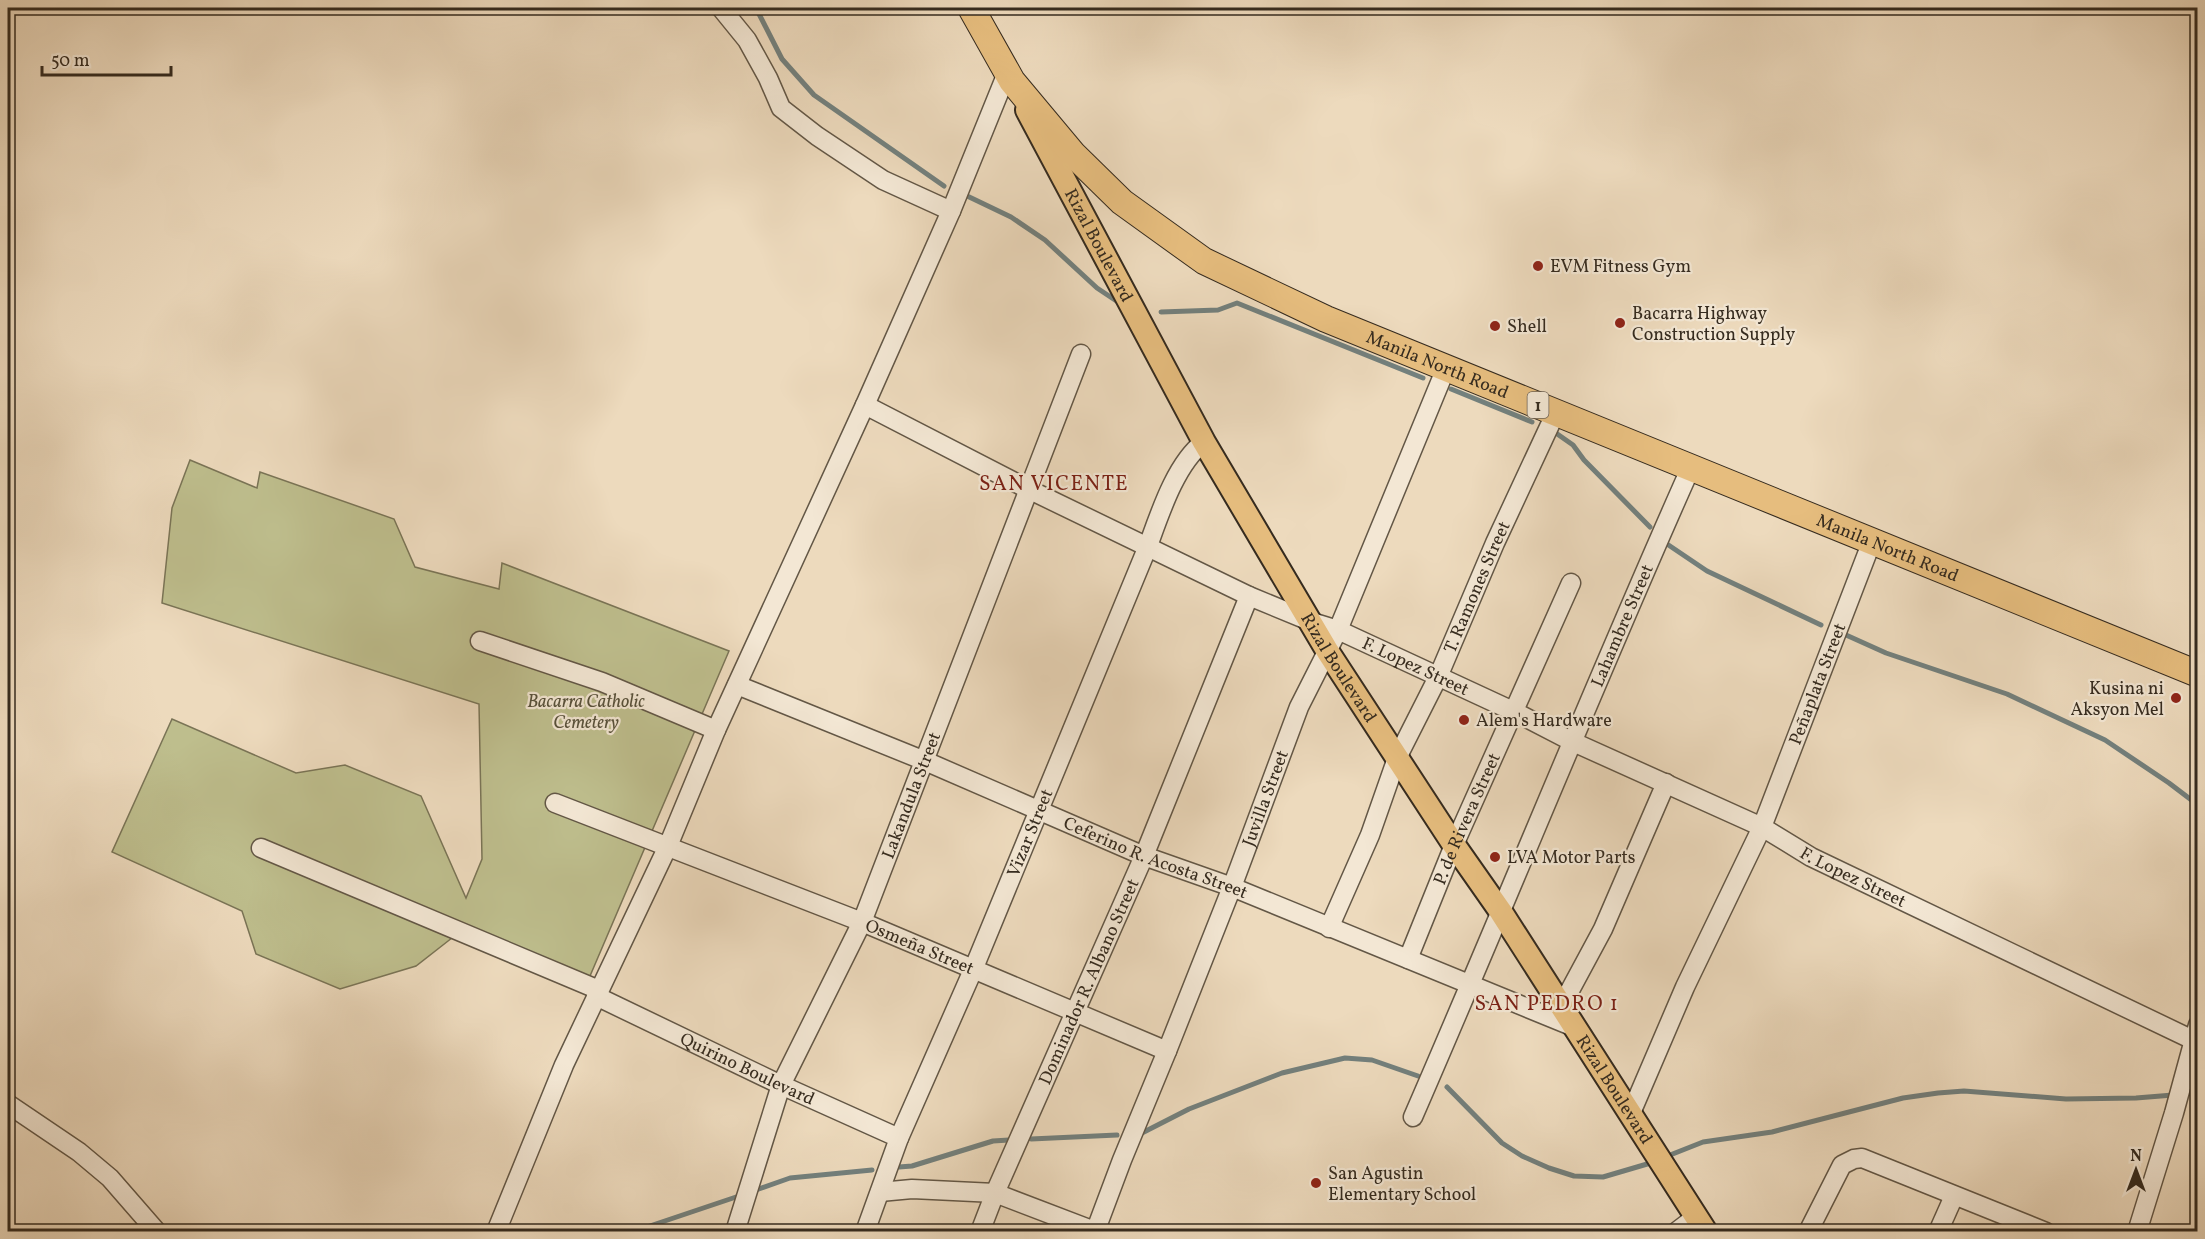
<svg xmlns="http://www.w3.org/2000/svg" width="2205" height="1239" viewBox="0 0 2205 1239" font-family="Vollkorn,serif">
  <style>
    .green { fill: #bebe8d; stroke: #7a7456; stroke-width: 1.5 }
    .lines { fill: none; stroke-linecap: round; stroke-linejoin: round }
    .stream { stroke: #73807d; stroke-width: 5 }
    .minor-casing { stroke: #635746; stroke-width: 21 }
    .major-casing { stroke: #352b1f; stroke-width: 26 }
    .highway-casing { stroke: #352b1f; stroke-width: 28 }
    .minor { stroke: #f3e7d4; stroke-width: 18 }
    .major { stroke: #e6bd7e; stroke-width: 22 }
    .highway { stroke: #e6bd7e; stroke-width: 26 }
    .poi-dot { fill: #8f2418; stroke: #f3e7d4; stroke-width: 2 }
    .labels { text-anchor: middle; stroke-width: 4.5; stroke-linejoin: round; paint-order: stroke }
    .shield { fill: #f3e7d4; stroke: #6e6355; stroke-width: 1.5 }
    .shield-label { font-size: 16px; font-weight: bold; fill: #352b1f }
    .street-label { font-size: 18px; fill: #352b1f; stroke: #f3e7d4 }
    .poi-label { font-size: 18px; fill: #352b1f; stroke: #f3e7d4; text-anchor: start }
    .park-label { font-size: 18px; font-style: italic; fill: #57503a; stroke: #f3e7d4 }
    .quarter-label { font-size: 21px; letter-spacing: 1.5px; fill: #7a1f14; stroke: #f3e7d4 }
  </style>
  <rect width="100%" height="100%" fill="#eddabd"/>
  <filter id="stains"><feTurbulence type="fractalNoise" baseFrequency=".00333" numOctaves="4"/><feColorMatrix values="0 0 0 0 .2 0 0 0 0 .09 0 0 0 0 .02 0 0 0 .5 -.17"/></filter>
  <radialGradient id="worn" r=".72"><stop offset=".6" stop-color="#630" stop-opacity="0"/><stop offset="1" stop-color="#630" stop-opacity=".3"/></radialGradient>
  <!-- green -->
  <path class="green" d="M 190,460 L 257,488 L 260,472 L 394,519 L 415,567 L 499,589 L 502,563 L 729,651 L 584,990 L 457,934 L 416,966 L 340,989 L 256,954 L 242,911 L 112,852 L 172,719 L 296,773 L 345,765 L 421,796 L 466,898 L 482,859 L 479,704 L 162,603 L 172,508 Z"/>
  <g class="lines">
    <!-- stream -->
    <g class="stream">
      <path d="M 756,8 L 782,59 L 814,95 L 944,186"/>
      <path d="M 963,194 L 1011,217 L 1045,240 L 1097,288 L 1121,304"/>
      <path d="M 1161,312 L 1218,310 L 1237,303 L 1423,378"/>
      <path d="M 1451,389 L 1532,422"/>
      <path d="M 1553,431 L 1573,445 L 1584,460 L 1650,527"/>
      <path d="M 1664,542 L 1707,571 L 1821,625"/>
      <path d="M 1846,635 L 1886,653 L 2007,694 L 2105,740 L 2169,783 L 2198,805"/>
      <path d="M 1447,1087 L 1502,1143 L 1522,1156 L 1549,1168 L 1574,1176 L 1603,1177 L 1654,1162"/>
      <path d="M 1140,1134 L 1189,1109 L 1282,1073 L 1345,1058 L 1372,1060 L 1418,1076"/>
      <path d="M 1031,1139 L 1117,1135"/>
      <path d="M 1665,1157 L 1703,1142 L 1772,1132 L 1903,1098 L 1938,1093 L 1964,1091 L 2066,1099 L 2136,1098 L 2198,1093"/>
      <path d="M 899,1167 L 912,1166 L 993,1141 L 1009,1140"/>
      <path d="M 753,1191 L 790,1178 L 872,1170"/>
      <path d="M 632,1232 L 742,1195"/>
    </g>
    <defs>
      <g id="minor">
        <path d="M 721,8 L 747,40 L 768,78 L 781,108 L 817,136 L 883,180 L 951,211"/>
        <path id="s1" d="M 865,405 L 1028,489 L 1249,596 L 1312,622 L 1338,630 L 1515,712 L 1571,741 L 1762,827 L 1811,857 L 2193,1040"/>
        <path d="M 480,641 L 602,682 L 716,730"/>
        <path id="s2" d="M 737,685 L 925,761 L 1144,856 L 1232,887 L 1574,1027"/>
        <path id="s3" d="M 555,803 L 862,922 L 1167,1051"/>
        <path d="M 261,848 L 599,990"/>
        <path id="s4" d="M 1329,928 L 1370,835 L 1397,758 L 1438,677 L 1495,543 L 1556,412"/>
        <path id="s5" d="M 1408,959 L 1454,845 L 1571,583"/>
        <path id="s6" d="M 596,996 L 781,1085 L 899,1138"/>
        <path d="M 1561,1007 L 1603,929 L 1666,783"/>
        <path d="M 8,1104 L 79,1152 L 110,1178 L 157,1232"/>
        <path id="s7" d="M 1631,1113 L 1685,987 L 1762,827 L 1872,541"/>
        <path id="s8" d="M 1413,1117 C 1507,901 1595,682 1691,467"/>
        <path d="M 880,1192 L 912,1189 L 995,1193 L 1097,1232"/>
        <path d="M 496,1232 L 564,1065 L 668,846 L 716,730 L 865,405 L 951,211 L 1007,73"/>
        <path id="s9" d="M 735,1232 L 781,1085 L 862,922 L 1081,354"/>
        <path id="s10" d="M 865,1232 L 899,1138 L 973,970 L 1148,546 C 1160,513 1176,463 1204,442"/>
        <path id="s11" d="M 980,1232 L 995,1193 L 1144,856 L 1249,596"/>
        <path id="s12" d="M 1095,1232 L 1122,1160 L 1167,1051 L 1232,887 L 1299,707 L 1338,630 L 1446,368"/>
        <path d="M 1676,1232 L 1697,1216"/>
        <path d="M 1808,1232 L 1842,1165 L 1854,1159 L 1862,1158 L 2046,1232"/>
        <path d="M 1938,1232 L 1954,1196"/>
        <path d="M 2137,1232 L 2174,1113 L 2198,1025"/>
      </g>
      <g id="major">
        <path id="s13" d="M 1027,110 L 1204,442 L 1328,652 L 1454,845 L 1501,912 L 1706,1232"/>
      </g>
      <g id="highway">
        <path id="s14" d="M 971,8 L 1012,81 L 1073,154 L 1122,202 L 1204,261 L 1326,319 L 2198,674"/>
      </g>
    </defs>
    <!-- minor casing -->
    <use href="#minor" class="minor-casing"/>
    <!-- major casing -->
    <use href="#major" class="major-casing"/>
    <!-- highway casing -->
    <use href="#highway" class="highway-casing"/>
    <!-- minor -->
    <use href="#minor" class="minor"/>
    <!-- major -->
    <use href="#major" class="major"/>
    <!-- highway -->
    <use href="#highway" class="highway"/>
  </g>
  <!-- markers -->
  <g class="poi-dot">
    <circle cx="1538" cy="266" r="6"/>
    <circle cx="1620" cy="323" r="6"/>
    <circle cx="1495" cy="326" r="6"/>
    <circle cx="2176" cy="698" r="6"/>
    <circle cx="1464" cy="720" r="6"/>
    <circle cx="1495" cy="857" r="6"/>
    <circle cx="1316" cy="1183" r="6"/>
  </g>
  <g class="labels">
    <!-- shield labels -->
    <rect class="shield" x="1527.5" y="392" width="21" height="26" rx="4.5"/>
    <g class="shield-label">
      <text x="1538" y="411">1</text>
    </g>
    <!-- street labels -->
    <g class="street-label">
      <text dy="6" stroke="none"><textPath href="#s13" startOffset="153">Rizal Boulevard</textPath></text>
      <text dy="6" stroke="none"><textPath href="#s14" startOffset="604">Manila North Road</textPath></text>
      <text dy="6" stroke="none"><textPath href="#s14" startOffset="1090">Manila North Road</textPath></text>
      <text dy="6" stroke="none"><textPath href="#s4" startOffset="372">T. Ramones Street</textPath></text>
      <text dy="6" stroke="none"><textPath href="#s8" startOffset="534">Lahambre Street</textPath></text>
      <text dy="6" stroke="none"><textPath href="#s13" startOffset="639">Rizal Boulevard</textPath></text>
      <text dy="6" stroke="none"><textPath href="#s1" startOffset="610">F. Lopez Street</textPath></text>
      <text dy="6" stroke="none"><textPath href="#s7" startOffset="468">Peñaplata Street</textPath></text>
      <text dy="6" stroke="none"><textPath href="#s9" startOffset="472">Lakandula Street</textPath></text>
      <text dy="6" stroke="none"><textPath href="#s12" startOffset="466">Juvilla Street</textPath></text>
      <text dy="6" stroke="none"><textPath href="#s5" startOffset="152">P. de Rivera Street</textPath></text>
      <text dy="6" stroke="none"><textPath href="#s10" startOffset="432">Vizar Street</textPath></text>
      <text dy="6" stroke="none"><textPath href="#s2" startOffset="453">Ceferino R. Acosta Street</textPath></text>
      <text dy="6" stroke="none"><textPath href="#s1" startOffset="1096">F. Lopez Street</textPath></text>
      <text dy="6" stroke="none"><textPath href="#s3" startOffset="392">Osmeña Street</textPath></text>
      <text dy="6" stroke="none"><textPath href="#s11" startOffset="273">Dominador R. Albano Street</textPath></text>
      <text dy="6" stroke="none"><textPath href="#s6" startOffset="168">Quirino Boulevard</textPath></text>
      <text dy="6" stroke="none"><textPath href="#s13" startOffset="1143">Rizal Boulevard</textPath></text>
    </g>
    <!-- poi labels -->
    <g class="poi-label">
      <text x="1550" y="272">EVM Fitness Gym</text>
      <text x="1632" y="319">Bacarra Highway<tspan x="1632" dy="21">Construction Supply</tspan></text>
      <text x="1507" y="332">Shell</text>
      <text x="2164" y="694" text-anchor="end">Kusina ni<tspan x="2164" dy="21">Aksyon Mel</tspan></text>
      <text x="1476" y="726">Alem's Hardware</text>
      <text x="1507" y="863">LVA Motor Parts</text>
      <text x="1328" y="1179">San Agustin<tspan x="1328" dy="21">Elementary School</tspan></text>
    </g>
    <!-- park labels -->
    <g class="park-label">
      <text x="586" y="707">Bacarra Catholic<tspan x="586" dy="21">Cemetery</tspan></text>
    </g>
    <!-- quarter labels -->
    <g class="quarter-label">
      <text x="1054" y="490">SAN VICENTE</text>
      <text x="1547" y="1010">SAN PEDRO 1</text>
    </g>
  </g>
  <!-- margin -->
  <rect width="2205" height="1239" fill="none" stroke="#eddabd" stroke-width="30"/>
  <rect x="9" y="9" width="2187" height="1221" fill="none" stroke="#352b1f" stroke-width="3"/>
  <rect x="15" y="15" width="2175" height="1209" fill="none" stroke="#352b1f" stroke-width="1.5"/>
  <!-- north arrow -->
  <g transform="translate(2136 1170)" stroke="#f3e7d4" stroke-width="4.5" paint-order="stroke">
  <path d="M0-4.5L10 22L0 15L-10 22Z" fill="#352b1f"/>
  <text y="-9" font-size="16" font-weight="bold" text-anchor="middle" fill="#352b1f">N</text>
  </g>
  <!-- scale -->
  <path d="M42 66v9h129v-9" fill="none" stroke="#352b1f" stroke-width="3"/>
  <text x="51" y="66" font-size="18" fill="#352b1f" stroke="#f3e7d4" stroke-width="4.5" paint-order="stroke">50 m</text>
  <rect width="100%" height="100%" filter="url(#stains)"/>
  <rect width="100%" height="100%" fill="url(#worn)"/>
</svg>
